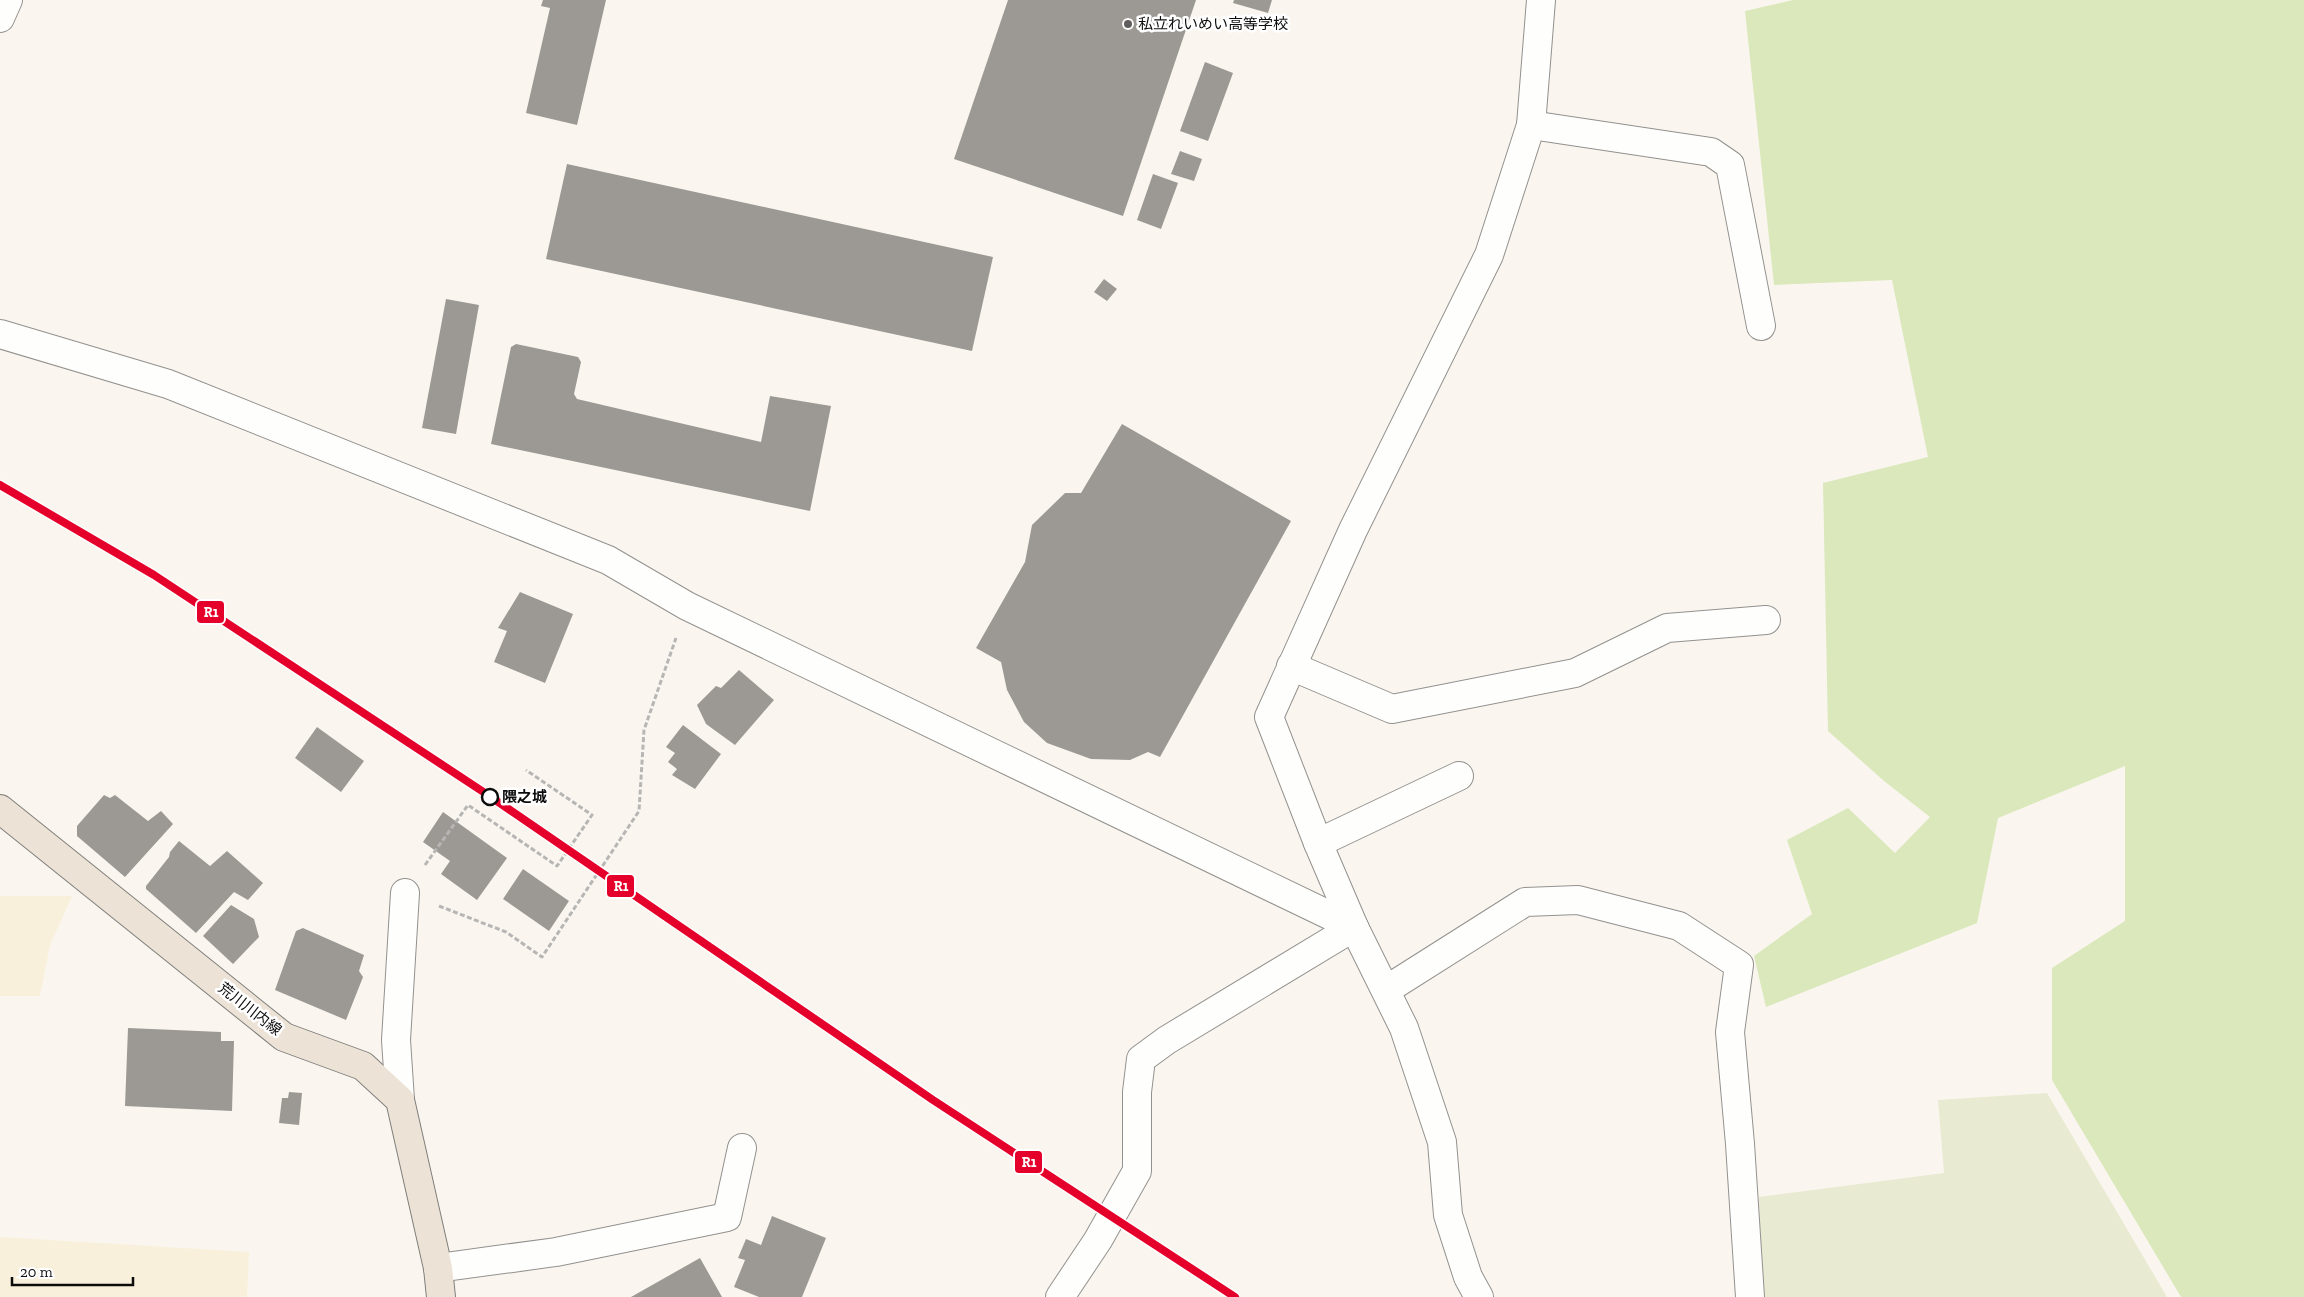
<svg xmlns="http://www.w3.org/2000/svg" width="2304" height="1297" viewBox="0 0 2304 1297" font-family="'Zilla Slab','Noto Sans JP',serif">
  <style>
    .farmland { fill: #f8f0da }
    .forest { fill: #dae8bb }
    .cemetery { fill: #e9ead2 }
    .building { fill: #9c9995 }
    .lines { fill: none; stroke-linecap: round; stroke-linejoin: round }
    .minor-casing { stroke: #93918e; stroke-width: 30 }
    .major-casing { stroke: #807f7c; stroke-width: 30 }
    .path { stroke: #b7b6b5; stroke-width: 3; stroke-dasharray: 5 2.5; stroke-linecap: butt }
    .minor { stroke: #fefefd; stroke-width: 28 }
    .major { stroke: #ece3d6; stroke-width: 28 }
    .rail-1-casing { stroke: #fff; stroke-width: 11 }
    .rail-1 { stroke: #e4002b; stroke-width: 8 }
    .poi-dot { fill: #5f5e5b; stroke: #fff; stroke-width: 2 }
    .stop-dot { fill: #fff; stroke: #0c0c0c; stroke-width: 2.5 }
    .labels { text-anchor: middle; stroke-width: 5; stroke-linejoin: round; paint-order: stroke }
    .poi-label { font-size: 15px; fill: #0c0c0c; stroke: #fff; text-anchor: start }
    .stop-label { font-size: 15px; font-weight: bold; fill: #0c0c0c; stroke: #fff; text-anchor: start }
    .street-label { font-size: 15px; fill: #0c0c0c; stroke: #fff }
    .line-badge { stroke: #fff; stroke-width: 2 }
    .badge-label { font-size: 14px; text-anchor: middle; font-weight: bold; fill: #fff }
  </style>
  <rect width="100%" height="100%" fill="#faf6ef"/>
  <!-- farmland -->
  <g class="farmland">
    <path d="M 0,896 L 72,896 L 50,945 L 40,996 L 0,996 Z"/>
    <path d="M 0,1237 L 249,1252 L 247,1297 L 0,1297 Z"/>
  </g>
  <!-- forest -->
  <path class="forest" d="M 1793,0 L 2304,0 L 2304,1297 L 2181,1297 L 2052,1080 L 2052,968 L 2125,921 L 2125,766 L 1998,818 L 1977,923 L 1766,1007 L 1754,956 L 1812,914 L 1787,840 L 1848,808 L 1895,853 L 1930,817 L 1884,781 L 1828,731 L 1823,483 L 1928,457 L 1892,280 L 1774,285 L 1745,11 Z"/>
  <!-- cemetery -->
  <path class="cemetery" d="M 2047,1093 L 2167,1297 L 1761,1297 L 1759,1197 L 1944,1173 L 1938,1100 Z"/>
  <!-- building -->
  <g class="building">
    <path d="M 543,0 L 606,0 L 577,125 L 526,113 L 550,8 L 541,6 Z"/>
    <path d="M 1008,0 L 1196,0 L 1123,216 L 954,159 Z"/>
    <path d="M 1234,0 L 1272,0 L 1268,13 L 1233,3 Z"/>
    <path d="M 1205,62 L 1233,73 L 1208,141 L 1180,131 Z"/>
    <path d="M 1180,151 L 1202,159 L 1194,181 L 1171,174 Z"/>
    <path d="M 567,164 L 993,257 L 972,351 L 546,259 Z"/>
    <path d="M 1153,174 L 1178,183 L 1161,229 L 1137,220 Z"/>
    <path d="M 1104,279 L 1117,289 L 1107,301 L 1094,292 Z"/>
    <path d="M 446,299 L 479,305 L 456,434 L 422,428 Z"/>
    <path d="M 516,344 L 578,357 L 581,362 L 574,394 L 577,399 L 761,442 L 770,396 L 831,406 L 810,511 L 491,444 L 511,347 Z"/>
    <path d="M 1122,424 L 1291,521 L 1160,757 L 1148,752 L 1130,760 L 1091,759 L 1047,743 L 1024,722 L 1007,690 L 1001,662 L 976,648 L 1025,562 L 1032,525 L 1065,493 L 1081,493 Z"/>
    <path d="M 520,592 L 573,614 L 545,683 L 494,662 L 507,631 L 498,628 Z"/>
    <path d="M 739,670 L 774,700 L 735,745 L 706,724 L 697,705 L 716,686 L 721,688 Z"/>
    <path d="M 683,725 L 721,754 L 695,789 L 672,775 L 677,769 L 668,762 L 675,753 L 666,747 Z"/>
    <path d="M 317,727 L 364,761 L 341,792 L 295,758 Z"/>
    <path d="M 104,795 L 110,798 L 115,795 L 148,821 L 161,811 L 173,824 L 125,877 L 77,836 L 77,826 Z"/>
    <path d="M 443,812 L 507,858 L 477,900 L 441,874 L 450,861 L 423,842 Z"/>
    <path d="M 179,841 L 210,866 L 227,851 L 263,883 L 248,900 L 234,892 L 196,933 L 146,889 L 146,886 L 169,857 L 170,852 Z"/>
    <path d="M 523,869 L 569,901 L 549,931 L 503,899 Z"/>
    <path d="M 231,905 L 254,919 L 259,937 L 233,964 L 203,936 Z"/>
    <path d="M 303,928 L 364,955 L 359,971 L 363,977 L 346,1020 L 275,990 L 296,931 Z"/>
    <path d="M 128,1028 L 221,1032 L 221,1041 L 234,1041 L 232,1111 L 125,1106 Z"/>
    <path d="M 289,1092 L 302,1093 L 299,1125 L 279,1123 L 282,1098 L 288,1098 Z"/>
    <path d="M 772,1216 L 826,1238 L 802,1297 L 759,1297 L 734,1287 L 745,1260 L 738,1258 L 746,1239 L 761,1245 Z"/>
    <path d="M 700,1258 L 722,1297 L 631,1297 Z"/>
  </g>
  <g class="lines">
    <defs>
      <g id="minor">
        <path d="M 0,18 L 8,0"/>
        <path d="M 1531,125 L 1711,152 L 1730,165 L 1761,326"/>
        <path d="M 0,334 L 168,384 L 608,560 L 687,606 L 1354,927"/>
        <path d="M 1291,666 L 1392,709 L 1575,673 L 1667,628 L 1766,620"/>
        <path d="M 1318,843 L 1459,776"/>
        <path d="M 1386,990 L 1525,902 L 1578,900 L 1679,926 L 1739,965 L 1730,1032 L 1740,1144 L 1750,1297"/>
        <path d="M 400,1100 L 396,1040 L 405,893"/>
        <path d="M 438,1268 L 556,1252 L 727,1217 L 742,1148"/>
        <path d="M 1060,1297 L 1098,1240 L 1137,1171 L 1137,1092 L 1141,1059 L 1167,1040 L 1354,927"/>
        <path d="M 1479,1297 L 1468,1277 L 1448,1215 L 1442,1142 L 1404,1028 L 1354,927 L 1318,843 L 1269,717 L 1353,530 L 1489,255 L 1531,125 L 1541,0"/>
      </g>
      <path id="major" d="M 0,809 L 284,1037 L 363,1066 L 400,1100 L 438,1268 L 441,1297"/>
    </defs>
    <!-- minor casing -->
    <use href="#minor" class="minor-casing"/>
    <!-- major casing -->
    <use href="#major" class="major-casing"/>
    <!-- path -->
    <g class="path">
      <path d="M 425,865 L 468,805 L 557,866 L 592,815 L 526,770"/>
      <path d="M 439,906 L 506,932 L 542,957 L 639,811 L 644,730 L 676,638"/>
    </g>
    <!-- minor -->
    <use href="#minor" class="minor"/>
    <!-- major -->
    <use href="#major" class="major"/>
    <defs>
      <path id="rail-1" d="M 0,485 L 154,575 L 488,795 L 933,1100 L 1235,1297"/>
    </defs>
    <!-- rail-1 casing -->
    <use href="#rail-1" class="rail-1-casing"/>
    <!-- rail-1 -->
    <use href="#rail-1" class="rail-1"/>
  </g>
  <!-- markers -->
  <circle class="poi-dot" cx="1128" cy="24" r="5"/>
  <circle class="stop-dot" cx="490" cy="797" r="8"/>
  <g class="labels">
    <!-- poi labels -->
    <g class="poi-label">
      <text x="1138" y="29">私立れいめい高等学校</text>
    </g>
    <!-- stop labels -->
    <g class="stop-label">
      <text x="502" y="802">隈之城</text>
    </g>
    <!-- street labels -->
    <g class="street-label">
      <text transform="translate(250 1009) rotate(38)" y="5">荒川川内線</text>
    </g>
  </g>
  <g class="line-badge">
    <rect x="196" y="600" width="29" height="24" rx="5" fill="#e4002b"/>
    <rect x="606" y="874" width="29" height="24" rx="5" fill="#e4002b"/>
    <rect x="1014" y="1150" width="29" height="24" rx="5" fill="#e4002b"/>
  </g>
  <g class="badge-label">
    <text x="211" y="617">R1</text>
    <text x="621" y="891">R1</text>
    <text x="1029" y="1167">R1</text>
  </g>
  <!-- scale -->
  <path d="M12 1277v8h121v-8" fill="none" stroke="#0c0c0c" stroke-width="2.5"/>
  <text x="20" y="1277" font-size="15" fill="#0c0c0c" stroke="#ffffff" stroke-width="4" paint-order="stroke">20 m</text>
</svg>
